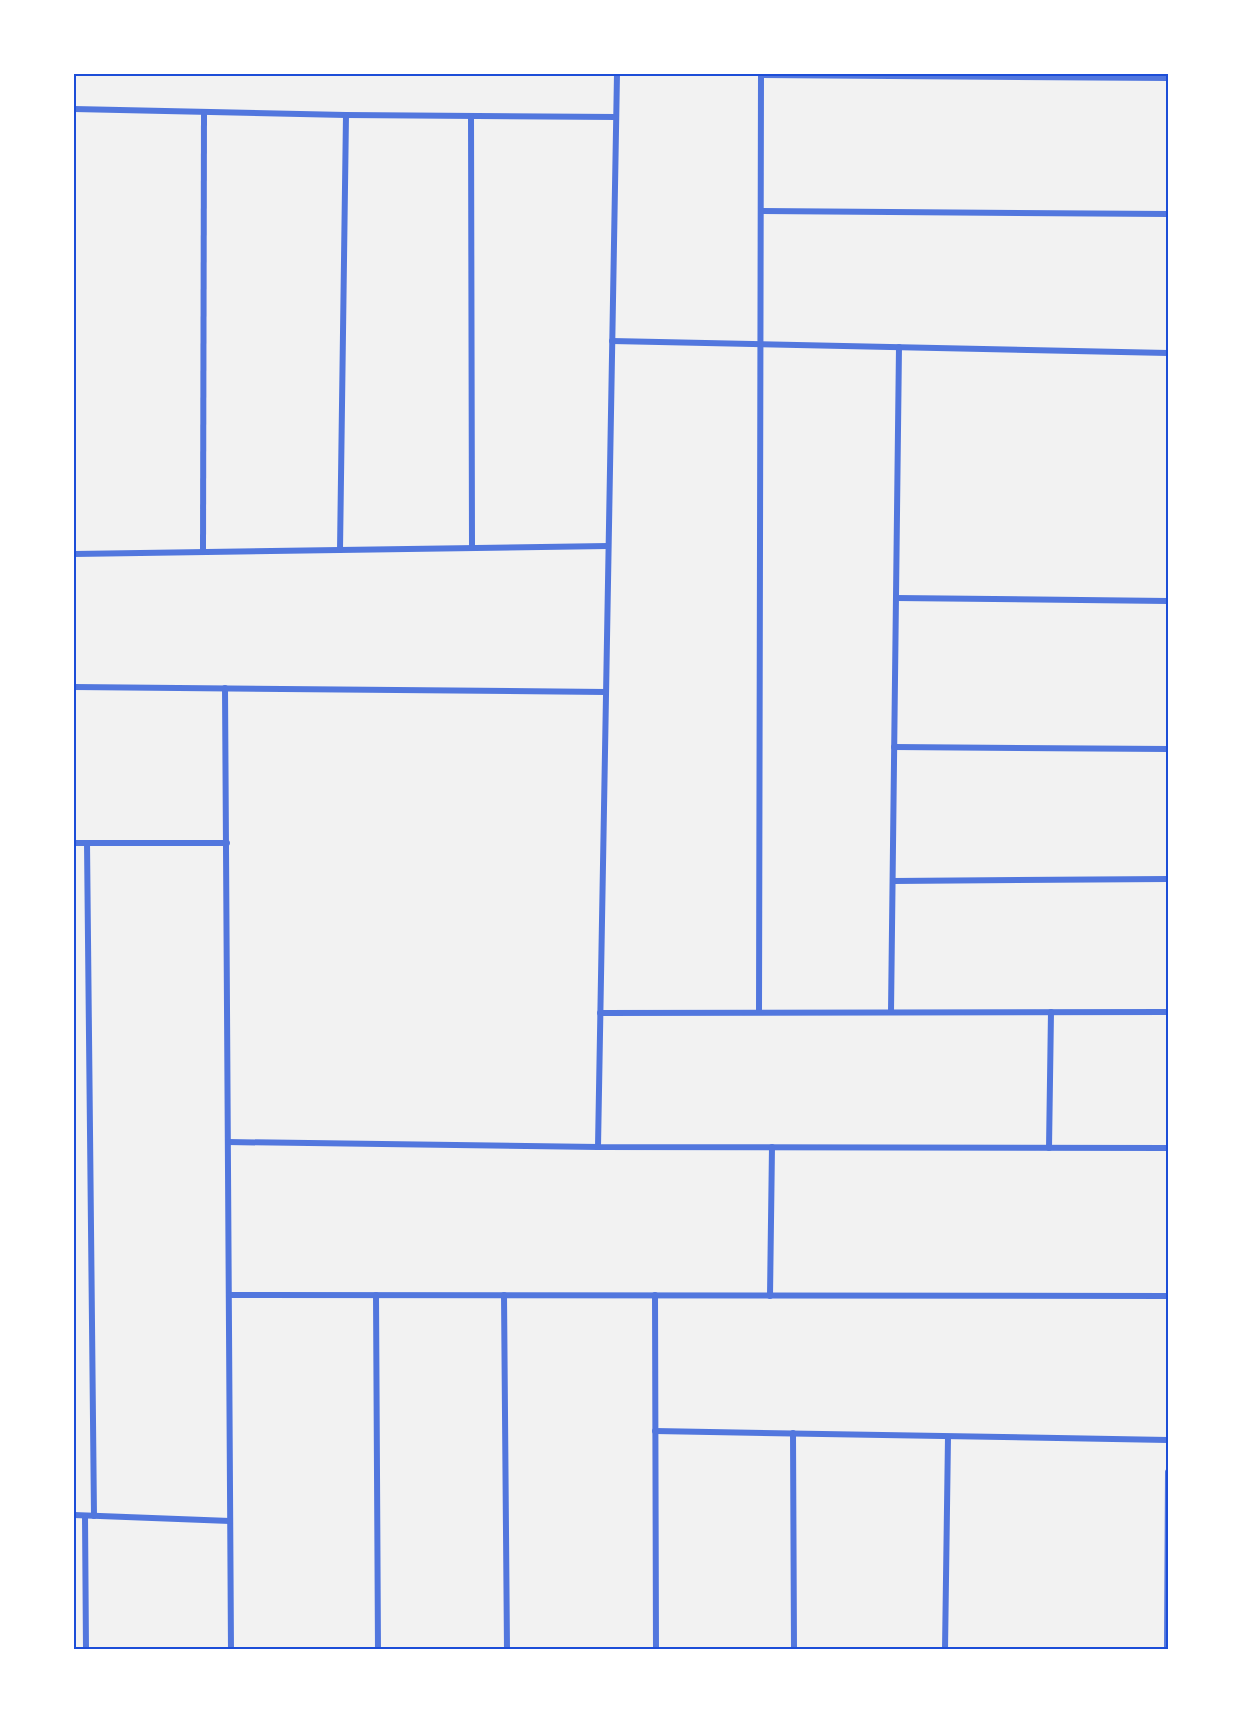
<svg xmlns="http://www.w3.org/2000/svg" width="1242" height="1723" viewBox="0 0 1242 1723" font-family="'Fira Sans',sans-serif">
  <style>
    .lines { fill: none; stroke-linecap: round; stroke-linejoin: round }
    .minor { stroke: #5277de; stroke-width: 6 }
    .neatline { fill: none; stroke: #1d4ed8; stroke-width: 2 }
  </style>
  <rect width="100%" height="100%" fill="#f2f2f2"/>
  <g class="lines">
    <!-- minor -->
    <g class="minor">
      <path d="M 617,74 L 598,1147 L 1168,1148"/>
      <path d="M 761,75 L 1168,78"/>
      <path d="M 74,109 L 346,115 L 616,117"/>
      <path d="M 471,116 L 472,548"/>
      <path d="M 762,211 L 1168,214"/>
      <path d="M 612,341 L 1168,353"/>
      <path d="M 340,550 L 346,115"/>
      <path d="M 203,552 L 204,112"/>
      <path d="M 74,554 L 608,546"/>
      <path d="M 896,598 L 1168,601"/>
      <path d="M 74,687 L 606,692"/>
      <path d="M 225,688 L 231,1650"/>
      <path d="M 894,747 L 1168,749"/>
      <path d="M 74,843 L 227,843"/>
      <path d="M 87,843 L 94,1516"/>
      <path d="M 893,881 L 1168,879"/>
      <path d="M 759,1012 L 761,74"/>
      <path d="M 891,1012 L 899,347"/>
      <path d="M 600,1013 L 1168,1012"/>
      <path d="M 228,1142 L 598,1147"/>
      <path d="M 1049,1148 L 1051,1012"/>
      <path d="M 229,1295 L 1168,1296"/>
      <path d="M 376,1295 L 378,1650"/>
      <path d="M 504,1295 L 507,1650"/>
      <path d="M 655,1295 L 656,1650"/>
      <path d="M 770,1296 L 772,1147"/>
      <path d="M 655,1431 L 1168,1440"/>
      <path d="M 793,1433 L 794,1650"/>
      <path d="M 74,1515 L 230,1521"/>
      <path d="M 85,1516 L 86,1650"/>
      <path d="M 945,1650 L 948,1437"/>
      <path d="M 1167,1650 L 1168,1472"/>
    </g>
  </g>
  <!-- border -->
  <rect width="1242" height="1723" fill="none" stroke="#ffffff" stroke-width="150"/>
  <rect x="75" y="75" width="1092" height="1573" class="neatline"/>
</svg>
